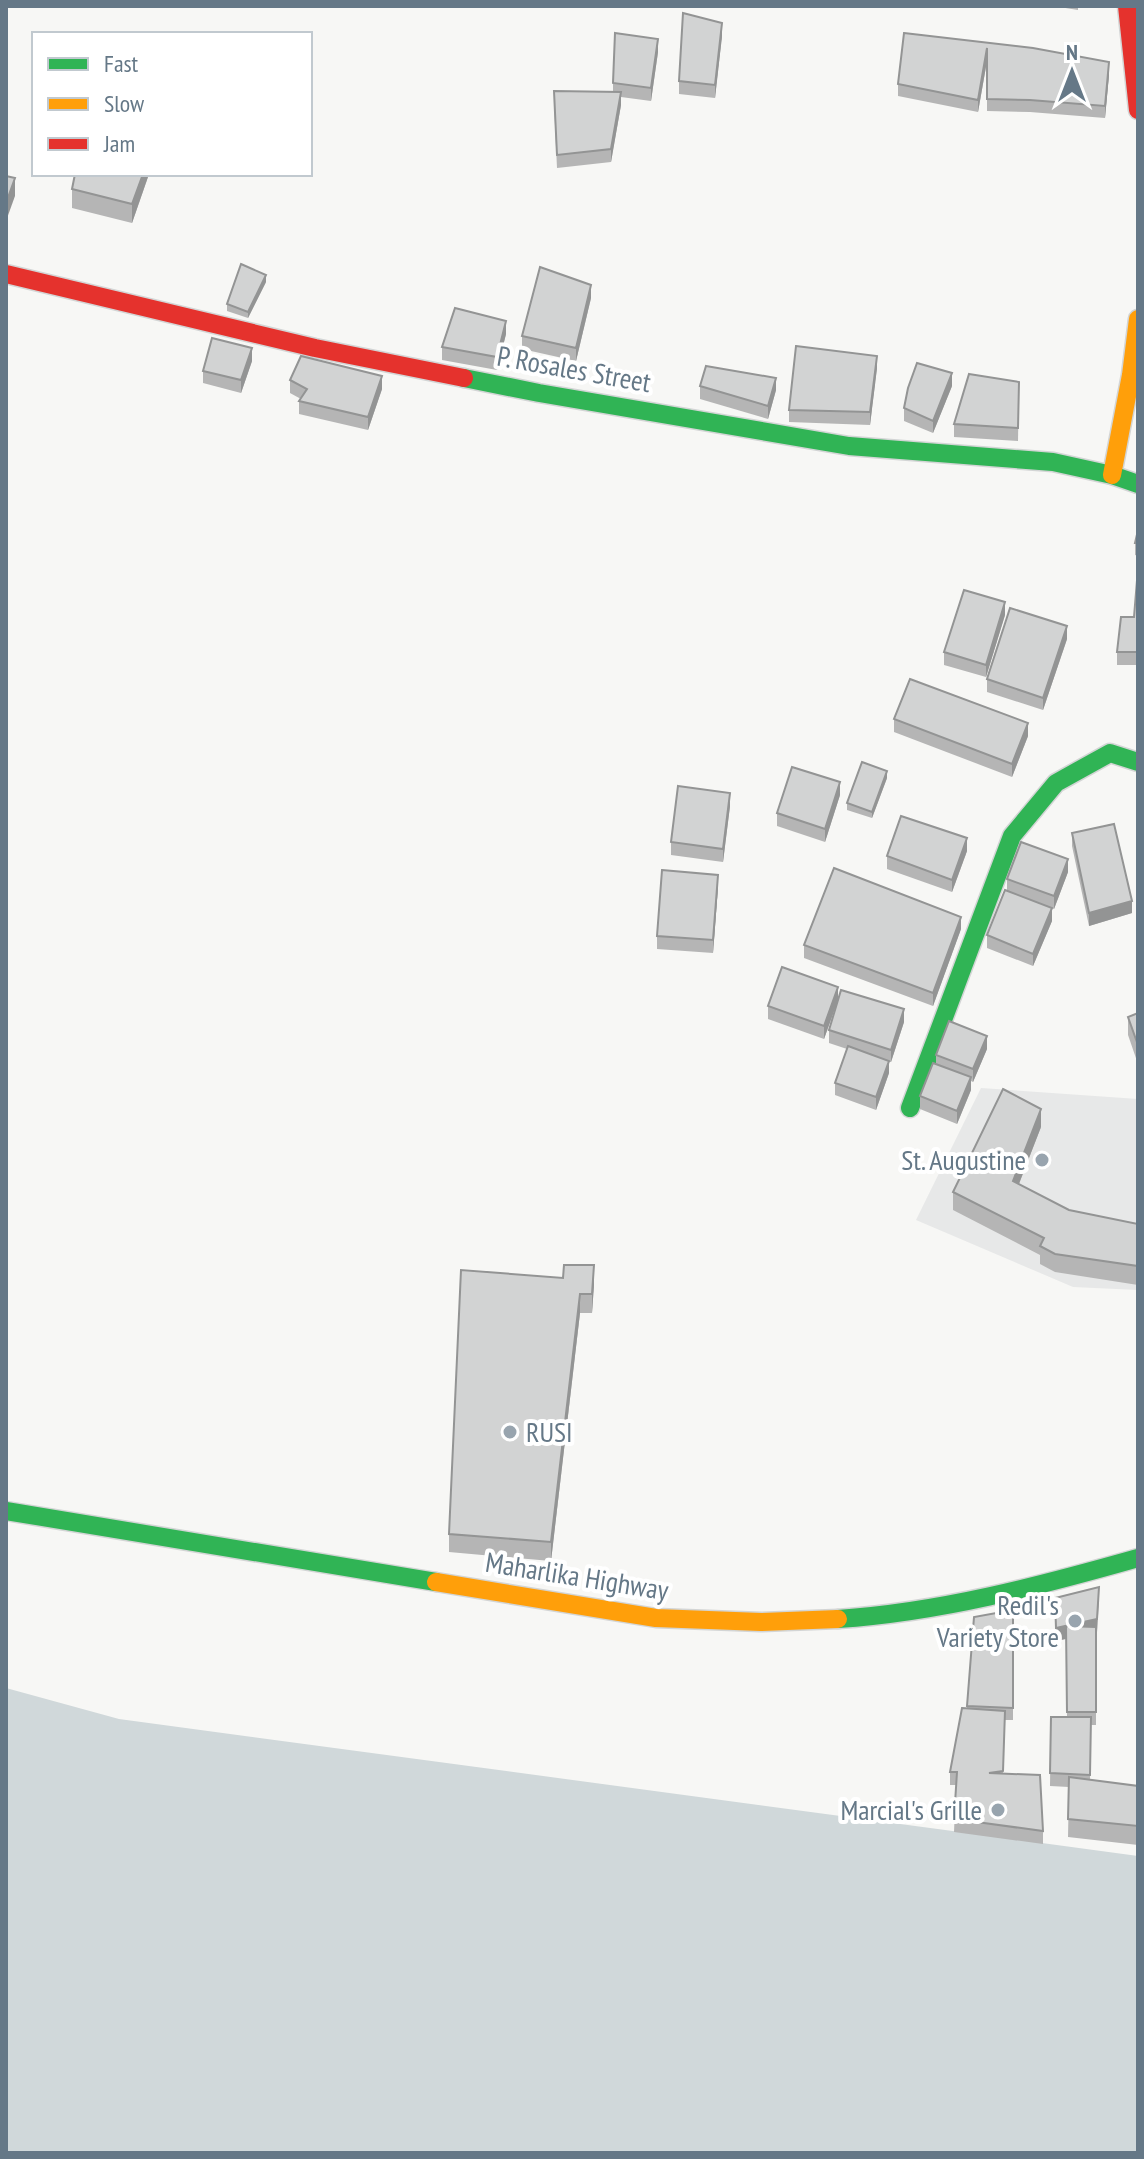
<svg xmlns="http://www.w3.org/2000/svg" width="1144" height="2159" viewBox="0 0 1144 2159" font-family="'PT Sans Narrow',sans-serif">
  <style>
    .built { fill: #e7e8e8 }
    .water { fill: #d0d8da }
    .lines { fill: none; stroke-linecap: round; stroke-linejoin: round }
    .fast-casing { stroke: #d3d5d5; stroke-width: 21 }
    .slow-casing { stroke: #d3d5d5; stroke-width: 21 }
    .jam-casing { stroke: #d3d5d5; stroke-width: 21 }
    .fast { stroke: #30b455; stroke-width: 18 }
    .slow { stroke: #ff9f0a; stroke-width: 18 }
    .jam { stroke: #e5322d; stroke-width: 18 }
    .wall { fill: #b5b5b5 }
    .shaded-wall { fill: #939494 }
    .building { fill: #d2d3d3; stroke: #939494; stroke-width: 2 }
    .poi-dot { fill: #98a4ae; stroke: #fff; stroke-width: 3 }
    .labels { text-anchor: middle; stroke-width: 8; stroke-linejoin: round; paint-order: stroke }
    .street-label { font-size: 28px; fill: #657887; stroke: #fff }
    .poi-label { font-size: 28px; fill: #657887; stroke: #fff; text-anchor: end }
  </style>
  <rect width="100%" height="100%" fill="#f7f7f5"/>
  <!-- built -->
  <path class="built" d="M 981,1088 L 1138,1099 L 1138,1290 L 1073,1287 L 916,1220 Z"/>
  <!-- water -->
  <path class="water" d="M 6,1688 L 119,1719 L 1138,1856 L 1138,2153 L 6,2153 Z"/>
  <g class="lines">
    <defs>
      <g id="fast">
        <path d="M 464,378 L 539,393 L 849,446 L 1053,462 L 1112,475 L 1138,484"/>
        <path d="M 910,1108 L 1012,836 L 1056,783 L 1110,753 L 1138,762"/>
        <path d="M 6,1511 L 436,1582"/>
        <path d="M 838,1619 C 941,1612 1039,1586 1138,1558"/>
      </g>
      <g id="slow">
        <path d="M 1112,475 L 1131,375 L 1138,319"/>
        <path d="M 436,1582 L 656,1618 L 761,1622 L 838,1619"/>
      </g>
      <g id="jam">
        <path d="M 1127,6 L 1138,110"/>
        <path d="M 6,274 L 315,348 L 464,378"/>
      </g>
    </defs>
    <!-- fast casing -->
    <use href="#fast" class="fast-casing"/>
    <!-- slow casing -->
    <use href="#slow" class="slow-casing"/>
    <!-- jam casing -->
    <use href="#jam" class="jam-casing"/>
    <!-- fast -->
    <use href="#fast" class="fast"/>
    <!-- slow -->
    <use href="#slow" class="slow"/>
    <!-- jam -->
    <use href="#jam" class="jam"/>
  </g>
  <!-- wall -->
  <g class="wall">
    <path d="M 1053,6 L 1078,6 L 1078,10 Z"/>
    <path d="M 904,33 L 1109,75 L 1105,118 L 1030,112 L 987,111 L 987,61 L 978,112 L 898,96 L 898,84 Z"/>
    <path d="M 722,36 L 715,98 L 679,94 L 679,81 Z"/>
    <path d="M 658,52 L 651,101 L 621,97 L 621,105 L 611,162 L 557,168 L 554,104 L 613,92 L 613,83 Z"/>
    <path d="M 149,174 L 132,223 L 72,208 L 72,189 Z"/>
    <path d="M 266,282 L 248,318 L 227,311 L 227,304 Z"/>
    <path d="M 591,298 L 576,361 L 522,349 L 522,336 Z"/>
    <path d="M 506,334 L 497,370 L 442,360 L 442,347 Z"/>
    <path d="M 252,361 L 241,393 L 203,383 L 203,371 Z"/>
    <path d="M 877,368 L 870,425 L 789,422 L 789,410 Z"/>
    <path d="M 290,380 L 382,389 L 368,430 L 299,414 L 299,401 L 301,399 L 290,393 Z"/>
    <path d="M 1019,382 L 1018,441 L 954,437 L 954,424 Z"/>
    <path d="M 700,386 L 776,390 L 768,419 L 700,399 Z"/>
    <path d="M 952,386 L 933,433 L 904,421 L 904,408 Z"/>
    <path d="M 1138,530 L 1138,556 L 1135,555 L 1135,543 Z"/>
    <path d="M 1138,568 L 1138,665 L 1117,665 L 1117,652 L 1134,617 Z"/>
    <path d="M 1005,615 L 986,677 L 944,665 L 944,652 Z"/>
    <path d="M 1067,639 L 1043,710 L 987,692 L 987,679 Z"/>
    <path d="M 894,719 L 1028,736 L 1012,777 L 894,732 Z"/>
    <path d="M 887,778 L 872,818 L 847,810 L 847,803 Z"/>
    <path d="M 840,795 L 825,842 L 777,826 L 777,813 Z"/>
    <path d="M 730,806 L 723,862 L 671,855 L 671,842 Z"/>
    <path d="M 1072,833 L 1132,913 L 1089,926 L 1072,846 Z"/>
    <path d="M 967,851 L 952,892 L 887,869 L 887,856 Z"/>
    <path d="M 1068,872 L 1054,909 L 1044,905 L 1052,921 L 1033,966 L 987,948 L 987,935 L 1007,890 L 1007,879 Z"/>
    <path d="M 718,887 L 713,953 L 657,949 L 657,936 Z"/>
    <path d="M 961,929 L 933,1006 L 804,958 L 804,945 Z"/>
    <path d="M 838,1000 L 824,1039 L 768,1019 L 768,1006 Z"/>
    <path d="M 1138,1013 L 1138,1064 L 1128,1035 L 1128,1017 Z"/>
    <path d="M 904,1022 L 891,1062 L 889,1062 L 889,1073 L 876,1110 L 835,1095 L 835,1083 L 847,1049 L 829,1043 L 829,1030 Z"/>
    <path d="M 987,1049 L 973,1082 L 971,1081 L 971,1090 L 957,1124 L 920,1109 L 920,1096 L 936,1064 L 936,1055 Z"/>
    <path d="M 1041,1127 L 1019,1184 L 1069,1210 L 1138,1224 L 1138,1285 L 1055,1272 L 1040,1264 L 1040,1255 L 953,1210 L 953,1192 Z"/>
    <path d="M 563,1278 L 594,1284 L 592,1313 L 580,1313 L 551,1561 L 449,1552 L 449,1534 Z"/>
    <path d="M 1055,1598 L 1099,1600 L 1097,1632 L 1096,1632 L 1096,1725 L 1091,1725 L 1090,1780 L 1138,1786 L 1138,1845 L 1068,1837 L 1069,1787 L 1050,1786 L 1051,1717 L 1067,1717 L 1066,1639 L 1056,1641 Z"/>
    <path d="M 1013,1610 L 1013,1720 L 1005,1720 L 1003,1773 L 1043,1831 L 1043,1844 L 954,1832 L 956,1785 L 950,1785 L 950,1772 L 967,1708 L 974,1617 Z"/>
  </g>
  <!-- shaded-wall -->
  <g class="shaded-wall">
    <path d="M 722,23 L 722,36 L 715,98 L 715,85 Z"/>
    <path d="M 658,39 L 658,52 L 651,101 L 651,88 Z"/>
    <path d="M 987,48 L 987,61 L 978,112 L 978,100 Z"/>
    <path d="M 1109,62 L 1109,75 L 1105,118 L 1105,106 Z"/>
    <path d="M 621,92 L 621,105 L 611,162 L 611,149 Z"/>
    <path d="M 143,174 L 149,174 L 132,223 L 132,204 Z"/>
    <path d="M 15,178 L 15,196 L 6,221 L 6,203 Z"/>
    <path d="M 266,275 L 266,282 L 248,318 L 248,312 Z"/>
    <path d="M 591,285 L 591,298 L 576,361 L 576,348 Z"/>
    <path d="M 506,321 L 506,334 L 497,370 L 497,357 Z"/>
    <path d="M 252,348 L 252,361 L 241,393 L 241,380 Z"/>
    <path d="M 877,356 L 877,368 L 870,425 L 870,412 Z"/>
    <path d="M 952,373 L 952,386 L 933,433 L 933,421 Z"/>
    <path d="M 382,376 L 382,389 L 368,430 L 368,417 Z"/>
    <path d="M 776,378 L 776,390 L 768,419 L 768,406 Z"/>
    <path d="M 1005,602 L 1005,615 L 986,677 L 986,665 Z"/>
    <path d="M 1067,626 L 1067,639 L 1043,710 L 1043,698 Z"/>
    <path d="M 1028,723 L 1028,736 L 1012,777 L 1012,764 Z"/>
    <path d="M 887,771 L 887,778 L 872,818 L 872,812 Z"/>
    <path d="M 840,782 L 840,795 L 825,842 L 825,829 Z"/>
    <path d="M 730,793 L 730,806 L 723,862 L 723,849 Z"/>
    <path d="M 967,838 L 967,851 L 952,892 L 952,880 Z"/>
    <path d="M 1068,859 L 1068,872 L 1054,909 L 1054,896 Z"/>
    <path d="M 718,875 L 718,887 L 713,953 L 713,940 Z"/>
    <path d="M 1132,901 L 1132,913 L 1089,926 L 1089,913 Z"/>
    <path d="M 1052,908 L 1052,921 L 1033,966 L 1033,954 Z"/>
    <path d="M 961,917 L 961,929 L 933,1006 L 933,993 Z"/>
    <path d="M 838,987 L 838,1000 L 824,1039 L 824,1026 Z"/>
    <path d="M 904,1009 L 904,1022 L 891,1062 L 891,1050 Z"/>
    <path d="M 987,1036 L 987,1049 L 973,1082 L 973,1069 Z"/>
    <path d="M 889,1061 L 889,1073 L 876,1110 L 876,1097 Z"/>
    <path d="M 971,1077 L 971,1090 L 957,1124 L 957,1111 Z"/>
    <path d="M 1041,1109 L 1041,1127 L 1013,1199 L 1013,1181 Z"/>
    <path d="M 594,1265 L 594,1284 L 592,1313 L 592,1294 Z"/>
    <path d="M 580,1294 L 580,1313 L 551,1561 L 551,1542 Z"/>
    <path d="M 1099,1587 L 1097,1632 L 1056,1641 L 1056,1628 Z"/>
  </g>
  <!-- building -->
  <g class="building">
    <path d="M 683,13 L 722,23 L 715,85 L 679,81 Z"/>
    <path d="M 615,33 L 658,39 L 651,88 L 613,83 Z"/>
    <path d="M 904,33 L 1033,48 L 1109,62 L 1105,106 L 1030,100 L 987,99 L 987,48 L 978,100 L 898,84 Z"/>
    <path d="M 554,91 L 621,92 L 611,149 L 557,155 Z"/>
    <path d="M 75,174 L 143,174 L 132,204 L 72,189 Z"/>
    <path d="M 6,176 L 15,178 L 6,203 Z"/>
    <path d="M 241,264 L 266,275 L 248,312 L 227,304 Z"/>
    <path d="M 540,267 L 591,285 L 576,348 L 522,336 Z"/>
    <path d="M 455,308 L 506,321 L 497,357 L 442,347 Z"/>
    <path d="M 212,338 L 252,348 L 241,380 L 203,371 Z"/>
    <path d="M 796,346 L 877,356 L 870,412 L 789,410 Z"/>
    <path d="M 301,356 L 382,376 L 368,417 L 299,401 L 307,389 L 290,380 Z"/>
    <path d="M 917,363 L 952,373 L 933,421 L 904,408 L 908,388 Z"/>
    <path d="M 706,366 L 776,378 L 768,406 L 700,386 Z"/>
    <path d="M 969,374 L 1019,382 L 1018,428 L 954,424 Z"/>
    <path d="M 1138,530 L 1138,543 L 1135,543 Z"/>
    <path d="M 1138,568 L 1138,652 L 1117,652 L 1121,617 L 1134,617 Z"/>
    <path d="M 964,590 L 1005,602 L 986,665 L 944,652 Z"/>
    <path d="M 1010,608 L 1067,626 L 1043,698 L 987,679 Z"/>
    <path d="M 910,679 L 1028,723 L 1012,764 L 894,719 Z"/>
    <path d="M 862,762 L 887,771 L 872,812 L 847,803 Z"/>
    <path d="M 792,767 L 840,782 L 825,829 L 777,813 Z"/>
    <path d="M 678,786 L 730,793 L 723,849 L 671,842 Z"/>
    <path d="M 901,816 L 967,838 L 952,880 L 887,856 Z"/>
    <path d="M 1114,824 L 1132,901 L 1089,913 L 1072,833 Z"/>
    <path d="M 1021,842 L 1068,859 L 1054,896 L 1007,879 Z"/>
    <path d="M 834,868 L 961,917 L 933,993 L 804,945 Z"/>
    <path d="M 662,870 L 718,875 L 713,940 L 657,936 Z"/>
    <path d="M 1005,890 L 1052,908 L 1033,954 L 987,935 Z"/>
    <path d="M 782,967 L 838,987 L 824,1026 L 768,1006 Z"/>
    <path d="M 841,990 L 904,1009 L 891,1050 L 829,1030 Z"/>
    <path d="M 1138,1013 L 1138,1045 L 1128,1017 Z"/>
    <path d="M 949,1021 L 987,1036 L 973,1069 L 936,1055 Z"/>
    <path d="M 848,1046 L 889,1061 L 876,1097 L 835,1083 Z"/>
    <path d="M 933,1063 L 971,1077 L 957,1111 L 920,1096 Z"/>
    <path d="M 1003,1089 L 1041,1109 L 1013,1181 L 1069,1210 L 1138,1224 L 1138,1266 L 1055,1254 L 1040,1246 L 1044,1238 L 953,1192 Z"/>
    <path d="M 564,1265 L 594,1265 L 592,1294 L 580,1294 L 551,1542 L 449,1534 L 461,1270 L 563,1278 Z"/>
    <path d="M 1099,1587 L 1097,1619 L 1056,1628 L 1055,1598 Z"/>
    <path d="M 1013,1610 L 1013,1708 L 967,1706 L 974,1617 Z"/>
    <path d="M 1066,1626 L 1096,1627 L 1096,1712 L 1067,1712 Z"/>
    <path d="M 962,1708 L 1005,1711 L 1003,1771 L 989,1773 L 1040,1775 L 1043,1831 L 954,1819 L 957,1772 L 950,1772 Z"/>
    <path d="M 1051,1717 L 1091,1717 L 1090,1775 L 1050,1773 Z"/>
    <path d="M 1069,1777 L 1138,1786 L 1138,1826 L 1068,1819 Z"/>
  </g>
  <!-- markers -->
  <g class="poi-dot">
    <circle cx="1042" cy="1160" r="8"/>
    <circle cx="510" cy="1432" r="8"/>
    <circle cx="1075" cy="1621" r="8"/>
    <circle cx="998" cy="1810" r="8"/>
  </g>
  <g class="labels">
    <!-- street labels -->
    <g class="street-label">
      <text transform="translate(574 369) rotate(10)" y="10">P. Rosales Street</text>
      <text transform="translate(577 1576) rotate(9)" y="10">Maharlika Highway</text>
    </g>
    <!-- poi labels -->
    <g class="poi-label">
      <text x="1026" y="1170">St. Augustine</text>
      <text x="526" y="1442" text-anchor="start">RUSI</text>
      <text x="1059" y="1615">Redil's<tspan x="1059" dy="32">Variety Store</tspan></text>
      <text x="982" y="1820">Marcial's Grille</text>
    </g>
  </g>
  <!-- border -->
  <rect width="1144" height="2159" fill="none" stroke="#657887" stroke-width="16"/>
  <!-- legend -->
  <rect x="32" y="32" width="280" height="144" fill="#ffffff" stroke="#c1c9cf" stroke-width="2"/>
  <rect x="48" y="58" width="40" height="12" fill="#30b455" stroke="#c1c9cf" stroke-width="2"/>
  <text x="104" y="72" font-size="24" fill="#657887">Fast</text>
  <rect x="48" y="98" width="40" height="12" fill="#ff9f0a" stroke="#c1c9cf" stroke-width="2"/>
  <text x="104" y="112" font-size="24" fill="#657887">Slow</text>
  <rect x="48" y="138" width="40" height="12" fill="#e5322d" stroke="#c1c9cf" stroke-width="2"/>
  <text x="104" y="152" font-size="24" fill="#657887">Jam</text>
  <!-- north arrow -->
  <g transform="translate(1072 72)" stroke="#ffffff" stroke-width="6" paint-order="stroke">
  <path d="M0-6L14 30L0 20L-14 30Z" fill="#657887"/>
  <text y="-12" font-size="22" font-weight="bold" text-anchor="middle" fill="#657887">N</text>
  </g>
</svg>
